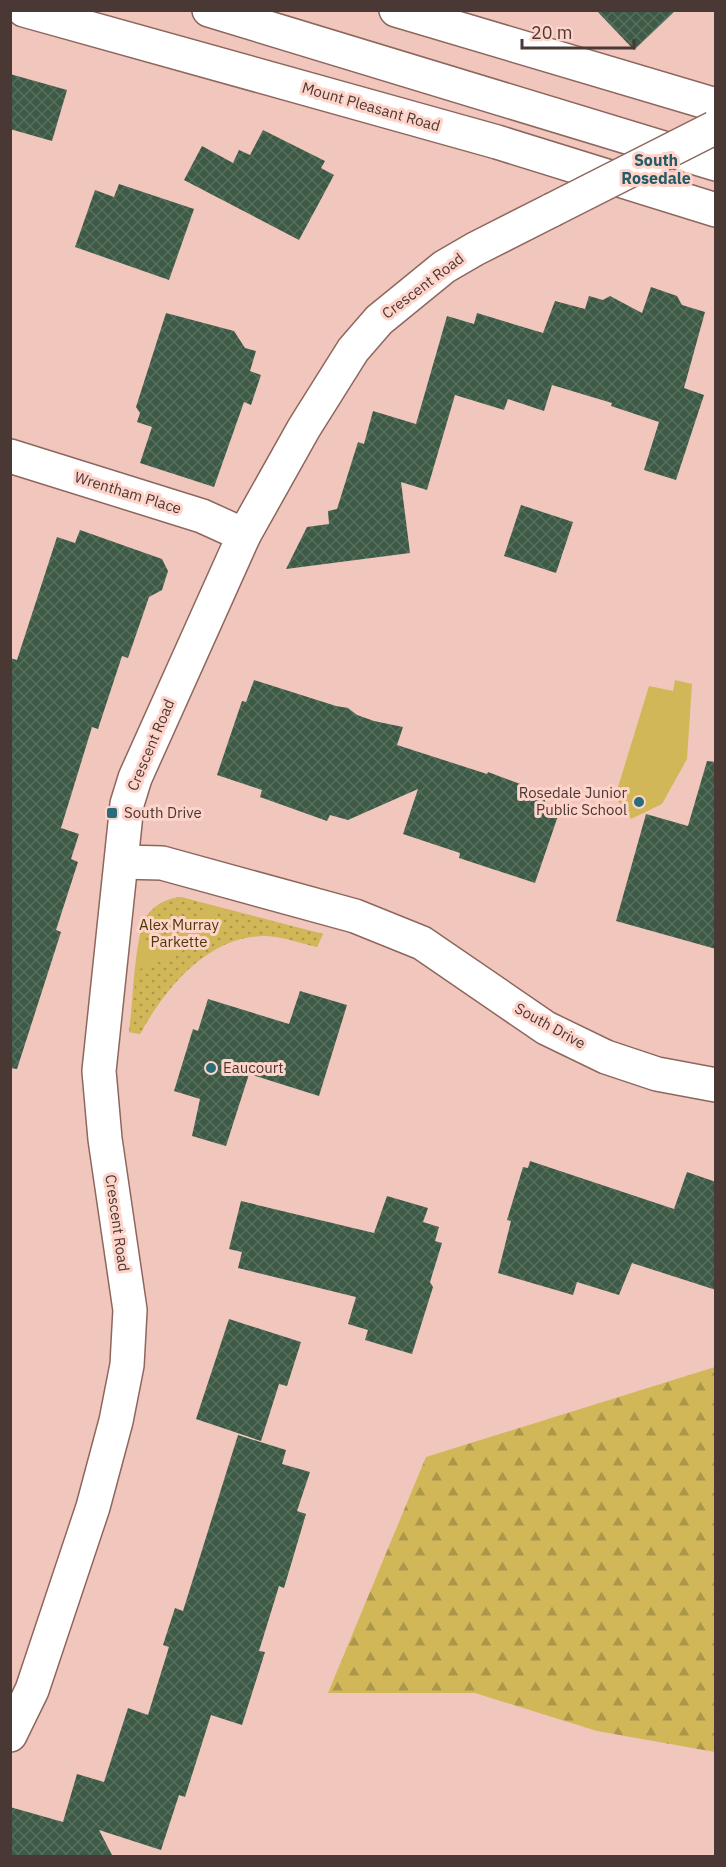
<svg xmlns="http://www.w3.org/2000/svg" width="726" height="1867" viewBox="0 0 726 1867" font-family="'IBM Plex Sans',sans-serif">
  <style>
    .forest { fill: url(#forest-firs) }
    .park { fill: #d2b759 }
    .garden { fill: url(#garden-dots) }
    .building { fill: url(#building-cross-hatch) }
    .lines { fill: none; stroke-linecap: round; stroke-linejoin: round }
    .street-casing { stroke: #8d675e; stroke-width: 36 }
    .secondary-casing { stroke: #8d675e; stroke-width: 36 }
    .street { stroke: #fff; stroke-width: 33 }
    .secondary { stroke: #fff; stroke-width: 33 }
    .street-bridge-casing { stroke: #8d675e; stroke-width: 36; stroke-linecap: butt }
    .street-bridge { stroke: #fff; stroke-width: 33 }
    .poi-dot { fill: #276d7c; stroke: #fed3c9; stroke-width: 2 }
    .labels { text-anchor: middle; stroke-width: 6; stroke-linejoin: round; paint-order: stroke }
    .street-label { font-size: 15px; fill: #493834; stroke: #fed3c9 }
    .poi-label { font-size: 15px; fill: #493834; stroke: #fed3c9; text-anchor: start }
    .park-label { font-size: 15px; fill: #4a3c08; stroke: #fed3c9 }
    .neighbourhood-label { font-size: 16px; font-weight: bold; fill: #245b66; stroke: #fed3c9 }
  </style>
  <defs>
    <pattern id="forest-firs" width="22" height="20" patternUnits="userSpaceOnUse" patternTransform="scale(1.5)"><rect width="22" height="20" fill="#d2b759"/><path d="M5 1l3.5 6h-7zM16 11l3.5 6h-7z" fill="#ac964a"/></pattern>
    <pattern id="garden-dots" width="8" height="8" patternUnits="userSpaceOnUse" patternTransform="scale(1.5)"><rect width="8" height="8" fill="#d2b759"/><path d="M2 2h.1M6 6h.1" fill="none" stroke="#ac964a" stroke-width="1.8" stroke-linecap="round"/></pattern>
    <pattern id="building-cross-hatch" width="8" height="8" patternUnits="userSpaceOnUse" patternTransform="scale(1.5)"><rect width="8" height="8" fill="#3c5a45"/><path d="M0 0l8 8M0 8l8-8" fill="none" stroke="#586f5e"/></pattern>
  </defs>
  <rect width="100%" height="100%" fill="#f1c6bc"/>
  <!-- forest -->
  <path class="forest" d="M 715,1367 L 715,1752 L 597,1731 L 475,1693 L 328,1693 L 426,1457 Z"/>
  <!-- park -->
  <g class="park">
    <path d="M 675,680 L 692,684 L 687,759 L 662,804 L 631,819 L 615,797 L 649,686 L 673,691 Z"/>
    <path d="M 181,897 L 323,934 L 317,947 C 300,943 280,935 262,936 C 207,937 164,990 140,1034 L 129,1032 C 133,1005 134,939 146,917 C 154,904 167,899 181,897 Z"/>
  </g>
  <!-- garden -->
  <g class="garden">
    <path d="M 181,897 L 205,904 C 193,933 171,947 140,943 C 143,918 153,900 181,897 Z"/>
    <path d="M 220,909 L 323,934 L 317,947 C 300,943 280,935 262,936 C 206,937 164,990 140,1034 L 129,1032 L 137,970 C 177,956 199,948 220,909 Z"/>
  </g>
  <!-- building -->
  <g class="building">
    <path d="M 596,10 L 676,10 L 634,50 Z"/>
    <path d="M 10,74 L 67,90 L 52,141 L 10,129 Z"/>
    <path d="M 263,130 L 325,161 L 321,168 L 334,175 L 299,240 L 184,180 L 202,146 L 233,163 L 239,150 L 250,155 Z"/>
    <path d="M 119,184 L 194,209 L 169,280 L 75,247 L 95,190 L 114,197 Z"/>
    <path d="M 651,287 L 677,296 L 682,305 L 705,312 L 684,388 L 704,395 L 676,480 L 644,470 L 659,422 L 611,406 L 612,403 L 552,385 L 544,411 L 508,399 L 504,410 L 455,395 L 427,490 L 401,482 L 410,553 L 286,569 L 307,527 L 329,524 L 328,511 L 337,509 L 358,442 L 364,444 L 373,411 L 416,424 L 447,316 L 474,324 L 477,313 L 543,333 L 555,301 L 585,309 L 589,296 L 603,300 L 610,296 L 642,313 Z"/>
    <path d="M 166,313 L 234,331 L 245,348 L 256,351 L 250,371 L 261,375 L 251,405 L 244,402 L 214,487 L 140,463 L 152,427 L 137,422 L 140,413 L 136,407 Z"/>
    <path d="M 521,505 L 573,522 L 556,573 L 504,556 Z"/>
    <path d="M 80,530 L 162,559 L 168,571 L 162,590 L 149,597 L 128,658 L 122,656 L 98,729 L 92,727 L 61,828 L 79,834 L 71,859 L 78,862 L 56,930 L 61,932 L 17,1069 L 10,1068 L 10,658 L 17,660 L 57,537 L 75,543 Z"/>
    <path d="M 254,680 L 336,706 L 348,708 L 357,715 L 374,721 L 403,727 L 397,745 L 487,774 L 488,772 L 547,794 L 543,808 L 559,813 L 535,883 L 459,858 L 460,853 L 403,834 L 418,789 L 348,820 L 330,815 L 327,821 L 260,797 L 262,790 L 217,775 L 242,701 L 246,702 Z"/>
    <path d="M 707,761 L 716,762 L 716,949 L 616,921 L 646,814 L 688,826 Z"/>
    <path d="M 300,991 L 347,1005 L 319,1096 L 249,1074 L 226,1146 L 192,1136 L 200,1099 L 174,1091 L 193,1029 L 198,1031 L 208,999 L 289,1024 Z"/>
    <path d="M 530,1161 L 674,1209 L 687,1172 L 716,1182 L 716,1290 L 632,1263 L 619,1295 L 577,1282 L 573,1295 L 498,1273 L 511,1221 L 507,1220 L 523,1167 L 528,1168 Z"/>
    <path d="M 387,1196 L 428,1208 L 423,1222 L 439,1227 L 435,1241 L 442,1243 L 430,1282 L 433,1287 L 412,1354 L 365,1340 L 368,1330 L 348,1324 L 356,1297 L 238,1268 L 242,1252 L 229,1249 L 241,1201 L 374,1233 Z"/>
    <path d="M 229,1319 L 301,1342 L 287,1386 L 279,1384 L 261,1441 L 196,1419 Z"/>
    <path d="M 238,1435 L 286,1450 L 282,1464 L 310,1472 L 297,1511 L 306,1514 L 284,1588 L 279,1586 L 259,1651 L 265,1652 L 242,1725 L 211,1715 L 185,1797 L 179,1795 L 161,1850 L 99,1830 L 113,1857 L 10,1857 L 10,1807 L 63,1822 L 77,1774 L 104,1782 L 128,1708 L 148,1715 L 169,1647 L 163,1645 L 175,1608 L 183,1611 Z"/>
  </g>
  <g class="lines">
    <defs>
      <g id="street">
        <path d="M 10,456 L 202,516 L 244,535"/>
        <path d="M 122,862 L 162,863 L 355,916 L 422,943 L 546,1028 L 606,1057 L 657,1074 L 716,1085"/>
        <path d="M 10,1735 L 32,1690 L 93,1507 L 116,1421 L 127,1365 L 130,1310 L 105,1139 L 99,1071 L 127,804 L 135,778 L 244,535 L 304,428 L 353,350 L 379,320 L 444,267 L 475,249 L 552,210"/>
      </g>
      <g id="secondary">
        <path d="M 24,10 L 497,142 L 716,210"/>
        <path d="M 209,10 L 716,164"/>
        <path d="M 396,10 L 716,105"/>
      </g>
    </defs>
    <!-- street casing -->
    <use href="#street" class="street-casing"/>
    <!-- secondary casing -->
    <use href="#secondary" class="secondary-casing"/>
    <!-- street -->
    <use href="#street" class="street"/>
    <!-- secondary -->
    <use href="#secondary" class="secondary"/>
    <defs>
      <path id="street-bridge" d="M 552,210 L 714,128"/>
    </defs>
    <!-- street-bridge casing -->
    <use href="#street-bridge" class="street-bridge-casing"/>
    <!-- street-bridge -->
    <use href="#street-bridge" class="street-bridge"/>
  </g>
  <!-- markers -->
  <g class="poi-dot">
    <circle cx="639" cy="802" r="6"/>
    <rect x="106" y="807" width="12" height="12" rx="3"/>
    <circle cx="211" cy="1068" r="6"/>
  </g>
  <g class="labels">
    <!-- street labels -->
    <g class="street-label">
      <text transform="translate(371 107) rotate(16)" y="5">Mount Pleasant Road</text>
      <text transform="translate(423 286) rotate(-37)" y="5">Crescent Road</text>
      <text transform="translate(128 493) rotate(17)" y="5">Wrentham Place</text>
      <text transform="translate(151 745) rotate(-67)" y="5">Crescent Road</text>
      <text transform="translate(550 1026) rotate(29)" y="5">South Drive</text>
      <text transform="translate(117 1223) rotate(82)" y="5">Crescent Road</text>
    </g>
    <!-- poi labels -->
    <g class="poi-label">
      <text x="627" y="798" text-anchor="end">Rosedale Junior<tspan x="627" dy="17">Public School</tspan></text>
      <text x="124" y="818">South Drive</text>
      <text x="223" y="1073">Eaucourt</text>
    </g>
    <!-- park labels -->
    <g class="park-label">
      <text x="179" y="930">Alex Murray<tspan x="179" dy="17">Parkette</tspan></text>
    </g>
    <!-- neighbourhood labels -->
    <g class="neighbourhood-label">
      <text x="656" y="166">South<tspan x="656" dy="18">Rosedale</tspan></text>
    </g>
  </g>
  <!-- border -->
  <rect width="726" height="1867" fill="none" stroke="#493834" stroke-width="24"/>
  <!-- scale -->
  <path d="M522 39v9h112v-9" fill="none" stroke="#493834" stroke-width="3"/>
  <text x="531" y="39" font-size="18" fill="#493834" stroke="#fed3c9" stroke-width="4.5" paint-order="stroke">20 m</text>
</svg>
